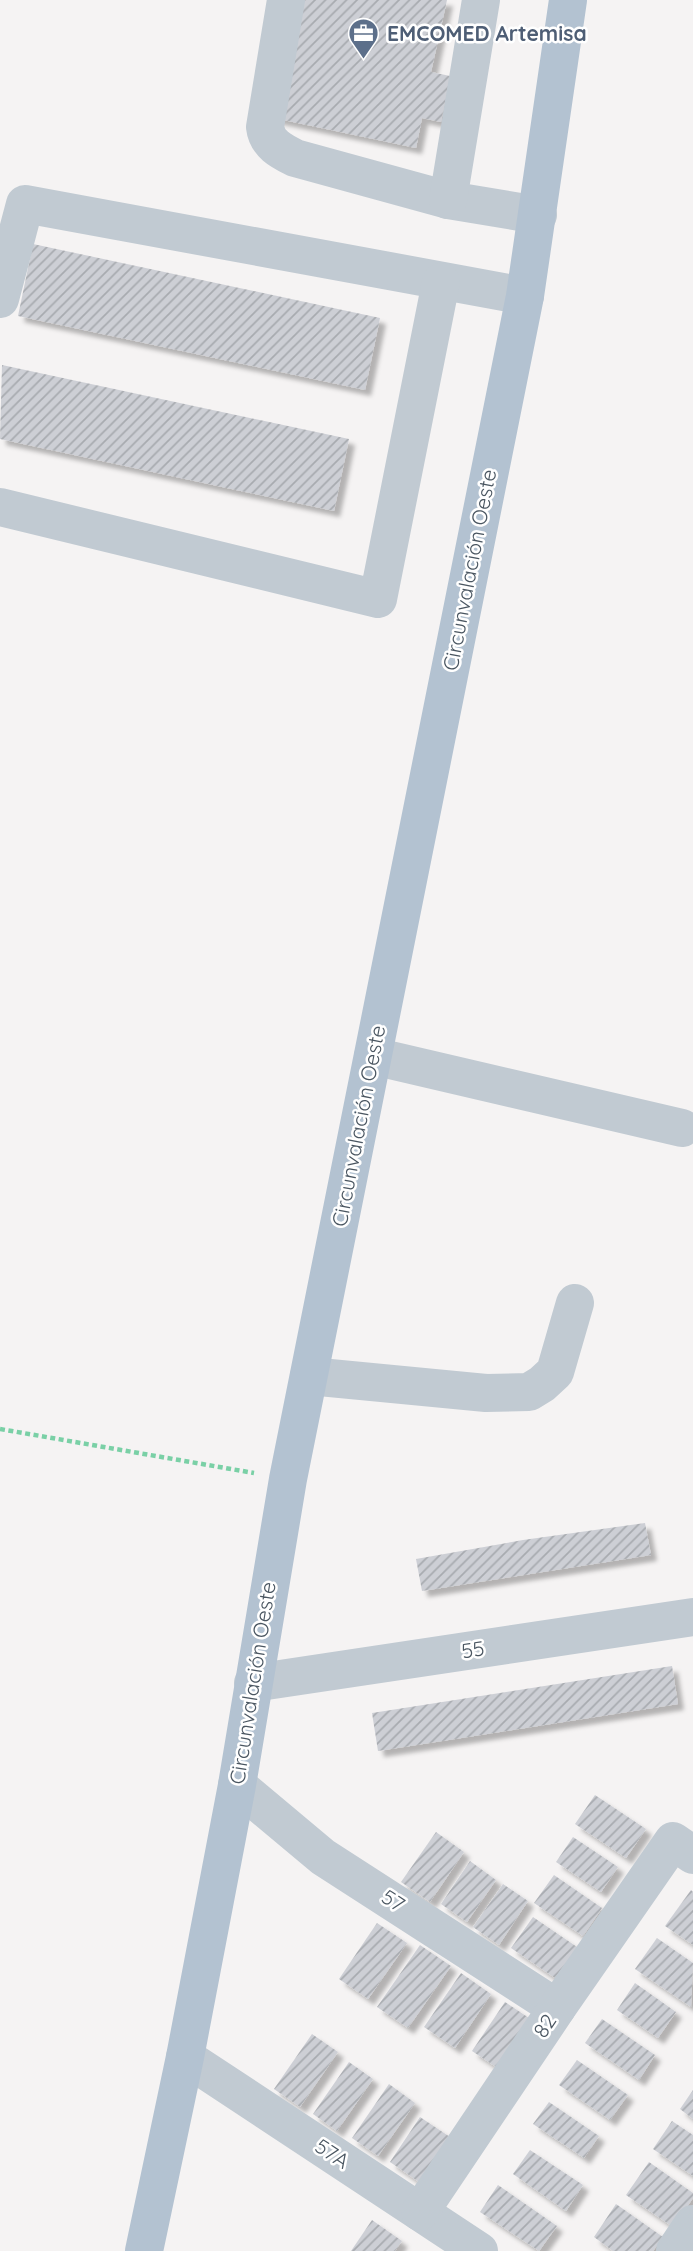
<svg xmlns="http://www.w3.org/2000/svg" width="693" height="2251" viewBox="0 0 693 2251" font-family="Quicksand,sans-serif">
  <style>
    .building { fill: url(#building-hatch); filter: url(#shadow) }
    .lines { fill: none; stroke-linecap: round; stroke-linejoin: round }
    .path { stroke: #7ad0a6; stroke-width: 4.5; stroke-dasharray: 5 3.5; stroke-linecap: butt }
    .minor { stroke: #c1cad2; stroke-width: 38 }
    .major { stroke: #b3c2d1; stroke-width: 38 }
    .labels { text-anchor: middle; stroke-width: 5; stroke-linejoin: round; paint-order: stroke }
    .service-label { font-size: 21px; font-weight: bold; fill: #4e5e75; stroke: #fff; text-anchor: start }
    .street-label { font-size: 21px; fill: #4a5661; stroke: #fff }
  </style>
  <defs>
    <pattern id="building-hatch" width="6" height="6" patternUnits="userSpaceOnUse" patternTransform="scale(1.75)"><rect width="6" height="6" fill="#cdcfd5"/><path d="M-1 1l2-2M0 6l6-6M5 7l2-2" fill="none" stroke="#a8abb0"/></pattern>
    <filter id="shadow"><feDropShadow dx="6" dy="6" stdDeviation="2" flood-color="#0004"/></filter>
  </defs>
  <rect width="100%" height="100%" fill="#f5f3f3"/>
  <!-- building -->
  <g class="building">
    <path d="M 298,0 L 447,0 L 431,72 L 450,76 L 441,122 L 422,118 L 416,148 L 274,118 Z"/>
    <path d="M 33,244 L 380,318 L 365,390 L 18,316 Z"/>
    <path d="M 2,365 L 349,439 L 334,511 L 0,439 Z"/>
    <path d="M 645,1523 L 651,1555 L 422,1591 L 416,1559 L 523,1540 Z"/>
    <path d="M 672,1666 L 678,1704 L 378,1751 L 372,1713 Z"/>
    <path d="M 595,1795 L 646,1829 L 626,1858 L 575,1824 Z"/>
    <path d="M 436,1832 L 464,1852 L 430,1902 L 401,1882 Z"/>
    <path d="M 573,1837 L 618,1867 L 601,1892 L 556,1862 Z"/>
    <path d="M 470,1861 L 496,1880 L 467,1922 L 441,1904 Z"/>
    <path d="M 554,1875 L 602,1908 L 583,1936 L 534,1903 Z"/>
    <path d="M 503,1884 L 528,1901 L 499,1945 L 473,1927 Z"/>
    <path d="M 691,1890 L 693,1892 L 693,1945 L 665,1926 Z"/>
    <path d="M 533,1917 L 577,1947 L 555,1978 L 511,1948 Z"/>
    <path d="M 377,1923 L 407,1943 L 368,1999 L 339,1979 Z"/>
    <path d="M 657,1938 L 693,1963 L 691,2007 L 635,1969 Z"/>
    <path d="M 420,1945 L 451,1966 L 408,2028 L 377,2007 Z"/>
    <path d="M 461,1973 L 491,1994 L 455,2048 L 424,2027 Z"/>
    <path d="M 635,1983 L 676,2012 L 658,2038 L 617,2010 Z"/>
    <path d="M 505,2002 L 532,2020 L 499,2069 L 472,2051 Z"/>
    <path d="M 602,2019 L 655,2055 L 639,2080 L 585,2043 Z"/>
    <path d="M 312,2034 L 338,2052 L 300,2107 L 274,2089 Z"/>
    <path d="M 577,2060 L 628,2095 L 610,2120 L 559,2085 Z"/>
    <path d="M 349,2062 L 373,2079 L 337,2131 L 313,2114 Z"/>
    <path d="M 389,2084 L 415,2103 L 378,2156 L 352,2138 Z"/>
    <path d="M 693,2090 L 693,2119 L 680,2109 Z"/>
    <path d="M 549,2102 L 599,2136 L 584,2158 L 533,2124 Z"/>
    <path d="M 420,2117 L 450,2137 L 419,2182 L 390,2162 Z"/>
    <path d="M 672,2121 L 693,2135 L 693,2176 L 653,2149 Z"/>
    <path d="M 530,2150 L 583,2185 L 566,2211 L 513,2174 Z"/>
    <path d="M 649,2162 L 693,2193 L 693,2198 L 673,2227 L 626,2195 Z"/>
    <path d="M 498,2185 L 557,2226 L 539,2251 L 480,2212 Z"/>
    <path d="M 616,2204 L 663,2237 L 653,2251 L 613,2251 L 594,2237 Z"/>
    <path d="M 372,2220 L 402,2241 L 395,2251 L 351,2251 Z"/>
  </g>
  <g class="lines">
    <!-- path -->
    <path class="path" d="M 0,1429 L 254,1473"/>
    <!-- minor -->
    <g class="minor">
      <path d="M 286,0 L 265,127 C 267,144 281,151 295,158 L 448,200 L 538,215"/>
      <path d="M 448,200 L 481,0"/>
      <path d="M 0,299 L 25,204 L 525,296"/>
      <path d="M 0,507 L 378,599 L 441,282"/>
      <path d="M 373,1056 L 682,1128"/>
      <path d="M 309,1376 L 486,1393 L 529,1392 L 542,1384 L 555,1372 L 575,1303"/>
      <path d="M 253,1683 L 693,1617"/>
      <path d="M 237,1785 L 323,1857 L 557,2008"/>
      <path d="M 185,2057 L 479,2251"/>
      <path d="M 420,2212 L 557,2008 L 673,1841 L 693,1855"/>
      <path d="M 675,2251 L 693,2224"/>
    </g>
    <!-- major -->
    <path class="major" d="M 144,2251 L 185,2057 L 237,1785 L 288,1479 L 525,296 L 568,0"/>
  </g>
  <!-- icons -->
  <defs>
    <symbol id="office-pin" viewBox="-11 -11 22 30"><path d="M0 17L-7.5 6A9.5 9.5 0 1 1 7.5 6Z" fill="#5c6f8a" stroke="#fff"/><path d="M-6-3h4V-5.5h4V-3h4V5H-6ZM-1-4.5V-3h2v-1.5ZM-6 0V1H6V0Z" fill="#fff"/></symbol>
  </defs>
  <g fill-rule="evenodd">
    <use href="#office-pin" x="346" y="16" width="35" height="47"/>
  </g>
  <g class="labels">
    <!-- service labels -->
    <g class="service-label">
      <text x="387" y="41">EMCOMED Artemisa</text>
    </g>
    <!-- street labels -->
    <g class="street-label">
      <text transform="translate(470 570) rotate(-79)" y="7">Circunvalación Oeste</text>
      <text transform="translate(359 1126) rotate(-79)" y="7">Circunvalación Oeste</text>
      <text transform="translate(473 1650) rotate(-9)" y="7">55</text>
      <text transform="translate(253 1683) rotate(-81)" y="7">Circunvalación Oeste</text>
      <text transform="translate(393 1901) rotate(33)" y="7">57</text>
      <text transform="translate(545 2026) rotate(-56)" y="7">82</text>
      <text transform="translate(332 2154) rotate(33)" y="7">57A</text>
    </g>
  </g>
</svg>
